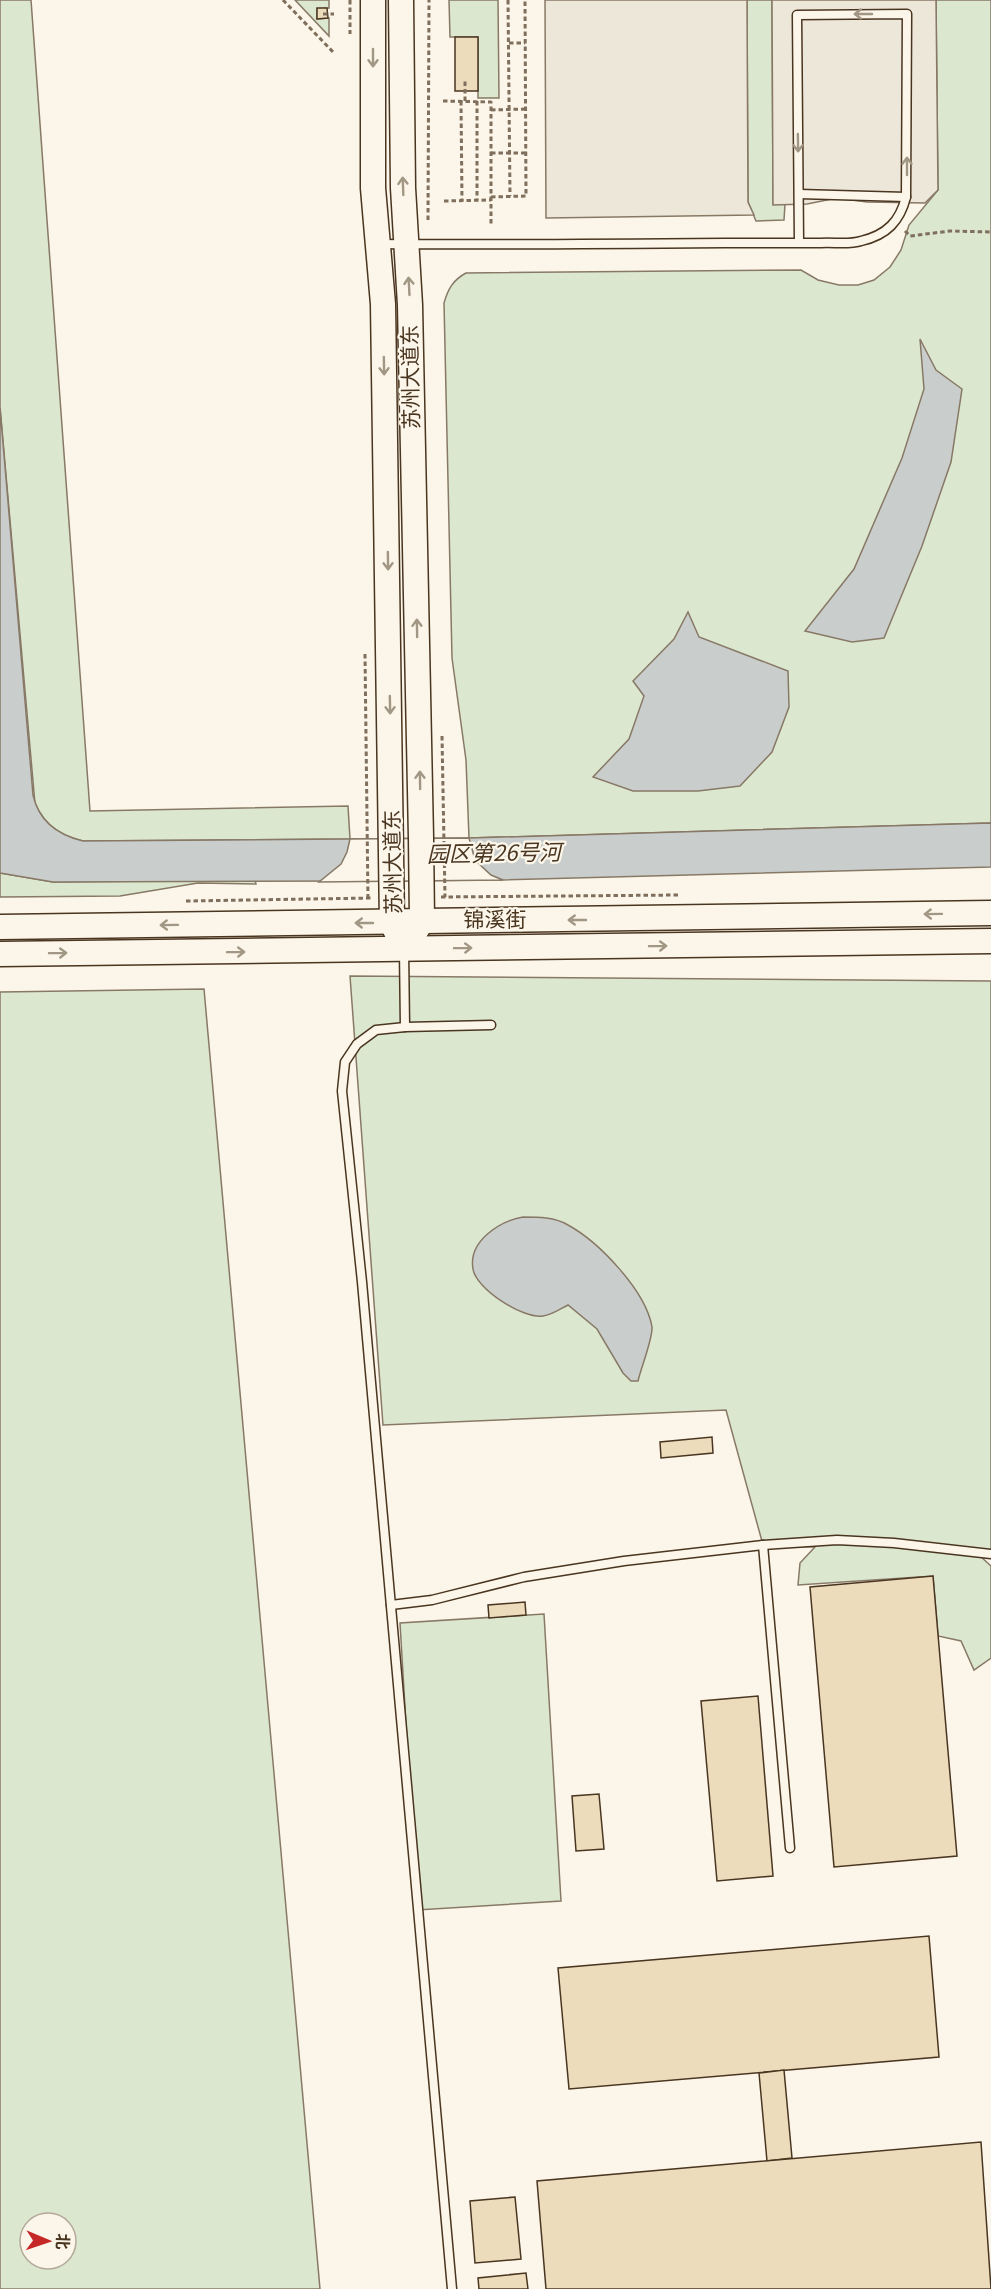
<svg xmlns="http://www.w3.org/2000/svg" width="991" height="2289" viewBox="0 0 991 2289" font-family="Georgia,'Noto Sans SC',serif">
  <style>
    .green { fill: #dce7d0; stroke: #887966; stroke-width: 1.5; fill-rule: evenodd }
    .parking { fill: #ede7d9; stroke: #887966; stroke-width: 1.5 }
    .water { fill: #c9cecd; stroke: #887966; stroke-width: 1.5 }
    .pier { fill: #fbf6e9; stroke: #887966; stroke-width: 1.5 }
    .building { fill: #ecdcbc; stroke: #4a3520; stroke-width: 1.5 }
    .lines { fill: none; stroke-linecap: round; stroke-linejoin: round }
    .service-casing { stroke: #4a3520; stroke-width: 11 }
    .secondary-casing { stroke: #4a3520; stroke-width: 27 }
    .path { stroke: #7f6f5c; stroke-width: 3; stroke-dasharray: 4.5 3; stroke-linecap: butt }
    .service { stroke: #fbf6e9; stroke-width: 8 }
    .secondary { stroke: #fbf6e9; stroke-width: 24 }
    .oneway { stroke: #a29684 }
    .labels { text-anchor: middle; stroke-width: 4.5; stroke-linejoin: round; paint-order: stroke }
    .street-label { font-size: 21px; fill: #4a3520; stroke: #fbf6e9 }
    .water-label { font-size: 22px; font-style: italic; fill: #4a3520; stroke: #fbf6e9 }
  </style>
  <rect width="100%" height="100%" fill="#fbf6e9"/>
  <!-- green -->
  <g class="green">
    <path d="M 0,0 L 31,0 L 90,811 L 348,806 L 350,839 L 83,841 C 60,836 46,826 35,804 L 0,407 Z"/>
    <path d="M 295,0 L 329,0 L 329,8 L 317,9 L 317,19 L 329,18 L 329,36 Z"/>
    <path d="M 449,0 L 498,0 L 499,98 L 478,98 L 478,37 L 450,37 Z"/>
    <path d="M 747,0 L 772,0 L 773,204 L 785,204 L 784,220 L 756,221 L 748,202 Z"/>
    <path d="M 936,0 L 991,0 L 991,823 L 469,838 L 466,760 L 452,658 L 444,303 C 448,289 453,280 466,273 L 801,270 L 818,280 L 839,285 L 858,285 L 874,280 L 890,267 L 901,250 L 909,225 L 938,190 Z"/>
    <path d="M 0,873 L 53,882 L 255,880 L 256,884 L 198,883 L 120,896 L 0,897 Z"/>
    <path d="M 350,976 L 991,981 L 991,1555 L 979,1555 L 991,1566 L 991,1658 L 974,1670 L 961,1641 L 938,1636 L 933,1576 L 798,1585 L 800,1563 L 815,1547 L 763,1545 L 726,1410 L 383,1425 Z"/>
    <path d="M 204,989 L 320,2289 L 0,2289 L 0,992 ZM 30,2223 L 66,2223 L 66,2259 L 30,2259 Z"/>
    <path d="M 544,1614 L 561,1901 L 417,1910 L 400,1623 Z"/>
  </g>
  <!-- parking -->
  <g class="parking">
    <path d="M 545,0 L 747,0 L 748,202 L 754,215 L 546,218 Z"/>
    <path d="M 772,0 L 936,0 L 938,190 L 925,203 L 867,202 L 837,198 L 807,204 L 773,205 Z"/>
  </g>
  <!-- water -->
  <g class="water">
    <path d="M 920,339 L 936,370 L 962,389 L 951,462 L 922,546 L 884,638 L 852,642 L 805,631 L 854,569 L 902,458 L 924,389 Z"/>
    <path d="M 0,408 L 33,795 C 39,822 58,835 83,841 L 469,838 L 991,823 L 991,867 L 503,880 L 352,881 L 53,882 L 0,873 Z"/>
    <path d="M 688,612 L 699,637 L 788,671 L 789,707 L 772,752 L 740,786 L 698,791 L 633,791 L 593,777 L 629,739 L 644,696 L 633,681 L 674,639 Z"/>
    <path d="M 523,1217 C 538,1217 555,1217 568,1225 C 599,1242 646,1291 652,1327 C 653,1338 641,1368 638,1381 L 631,1381 L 623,1373 L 597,1329 L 568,1305 C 560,1309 552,1315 543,1316 C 523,1319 476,1289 473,1269 C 468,1241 500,1221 523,1217 Z"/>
  </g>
  <!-- pier -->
  <path class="pier" d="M 469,838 L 475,860 L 491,875 L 503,880 L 319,882 L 341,864 L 347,852 L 350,839 Z"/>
  <!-- building -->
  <g class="building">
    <path d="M 317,8 L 327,8 L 328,18 L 317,19 Z"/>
    <rect x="455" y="37" width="23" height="54"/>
    <path d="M 712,1437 L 713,1453 L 661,1458 L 660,1442 Z"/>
    <path d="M 933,1576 L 957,1856 L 834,1867 L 810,1587 Z"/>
    <path d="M 525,1602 L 526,1615 L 489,1618 L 488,1605 Z"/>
    <path d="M 758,1696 L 773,1876 L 717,1881 L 701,1701 Z"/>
    <path d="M 599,1794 L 604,1849 L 576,1851 L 572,1796 Z"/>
    <path d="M 929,1936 L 939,2057 L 569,2089 L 558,1968 Z"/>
    <path d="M 784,2070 L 792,2158 L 767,2161 L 759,2073 Z"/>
    <path d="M 981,2142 L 991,2289 L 546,2289 L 537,2181 Z"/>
    <path d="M 515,2197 L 521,2259 L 475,2263 L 470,2201 Z"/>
    <path d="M 526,2273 L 528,2289 L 479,2289 L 478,2278 Z"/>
  </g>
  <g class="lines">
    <defs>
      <g id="service">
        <path d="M 799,194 L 906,197"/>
        <path d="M 379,244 C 495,245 610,244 725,243 C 757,243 789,243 821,243 C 833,242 849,245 861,241 C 887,235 900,221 906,197 L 907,14 L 797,15 L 799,243"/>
        <path d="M 404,949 L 405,1027"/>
        <path d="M 763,1545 L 790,1848"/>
        <path d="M 391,1605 L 432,1600 L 524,1577 L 624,1561 L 763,1545 L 837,1540 L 894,1543 L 991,1554"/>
        <path d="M 452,2289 L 362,1282 L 342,1091 L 345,1062 L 357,1044 L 376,1030 L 405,1027 L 491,1025"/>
      </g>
      <g id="secondary">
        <path d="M 373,0 L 373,188 L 383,304 L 392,923 L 399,938"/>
        <path d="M 401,0 L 403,188 L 410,305 L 421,838 L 422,921 L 414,934"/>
        <path d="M 0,927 L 991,913"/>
        <path d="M 0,954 L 991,941"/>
      </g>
    </defs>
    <!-- service casing -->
    <use href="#service" class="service-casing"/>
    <!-- secondary casing -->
    <use href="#secondary" class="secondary-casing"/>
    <!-- path -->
    <g class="path">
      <path d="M 283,0 L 334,53"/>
      <path d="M 350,0 L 350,34"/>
      <path d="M 508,0 L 510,196"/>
      <path d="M 323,14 L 334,14"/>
      <path d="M 509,43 L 525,43"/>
      <path d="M 443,101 L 491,102 L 491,225"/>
      <path d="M 461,101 L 462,201"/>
      <path d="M 465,101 L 465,81"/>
      <path d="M 477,101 L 477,200"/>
      <path d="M 491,110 L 526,109"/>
      <path d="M 491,153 L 526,153"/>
      <path d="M 491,197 L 526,196 L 525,0"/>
      <path d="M 444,201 L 491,200"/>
      <path d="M 428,220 L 429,0"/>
      <path d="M 905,231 L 910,236 L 950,231 L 991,232"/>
      <path d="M 365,654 L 368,900"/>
      <path d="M 442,736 L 445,897"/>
      <path d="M 441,897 L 678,895"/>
      <path d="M 186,901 L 372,898"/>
    </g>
    <!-- service -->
    <use href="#service" class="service"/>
    <!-- secondary -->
    <use href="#secondary" class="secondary"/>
  </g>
  <!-- one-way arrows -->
  <defs><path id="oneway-shaft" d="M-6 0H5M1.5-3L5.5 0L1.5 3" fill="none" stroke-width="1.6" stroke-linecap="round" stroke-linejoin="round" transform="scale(1.5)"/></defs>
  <g class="oneway">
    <use href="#oneway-shaft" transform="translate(863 14) rotate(-180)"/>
    <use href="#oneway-shaft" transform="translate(373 58) rotate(90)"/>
    <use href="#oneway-shaft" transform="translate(798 143) rotate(89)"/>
    <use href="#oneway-shaft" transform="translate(907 166) rotate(-90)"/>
    <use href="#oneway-shaft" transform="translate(403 186) rotate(-92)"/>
    <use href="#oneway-shaft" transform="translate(409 286) rotate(-93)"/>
    <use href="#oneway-shaft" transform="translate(384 366) rotate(89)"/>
    <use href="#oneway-shaft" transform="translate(388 561) rotate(89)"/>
    <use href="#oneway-shaft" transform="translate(417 628) rotate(-91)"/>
    <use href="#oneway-shaft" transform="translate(390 705) rotate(89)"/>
    <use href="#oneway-shaft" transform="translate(420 780) rotate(-91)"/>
    <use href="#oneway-shaft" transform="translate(933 914) rotate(179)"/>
    <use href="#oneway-shaft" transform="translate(577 920) rotate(180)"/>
    <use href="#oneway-shaft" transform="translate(364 923) rotate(-180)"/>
    <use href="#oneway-shaft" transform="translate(169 925) rotate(179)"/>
    <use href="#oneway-shaft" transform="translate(658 946) rotate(-1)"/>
    <use href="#oneway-shaft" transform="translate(463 948) rotate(-1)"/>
    <use href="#oneway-shaft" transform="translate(236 952) rotate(-1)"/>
    <use href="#oneway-shaft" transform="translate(58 953) rotate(-1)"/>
  </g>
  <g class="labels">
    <!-- street labels -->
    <g class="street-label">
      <text transform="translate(411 377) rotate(-91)" y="7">苏州大道东</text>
      <text transform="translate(393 862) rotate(-91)" y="7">苏州大道东</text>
      <text x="495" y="927">锦溪街</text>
    </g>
    <!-- water labels -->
    <g class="water-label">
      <text transform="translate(494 853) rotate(-1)" y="8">园区第26号河</text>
    </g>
  </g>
  <!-- north arrow -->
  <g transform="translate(48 2241) rotate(92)"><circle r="28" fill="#fbf6e9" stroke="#b4a999" stroke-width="1.5"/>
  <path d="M0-4.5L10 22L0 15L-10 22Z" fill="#c62828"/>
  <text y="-9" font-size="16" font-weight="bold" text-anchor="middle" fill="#4a3520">北</text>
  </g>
</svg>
